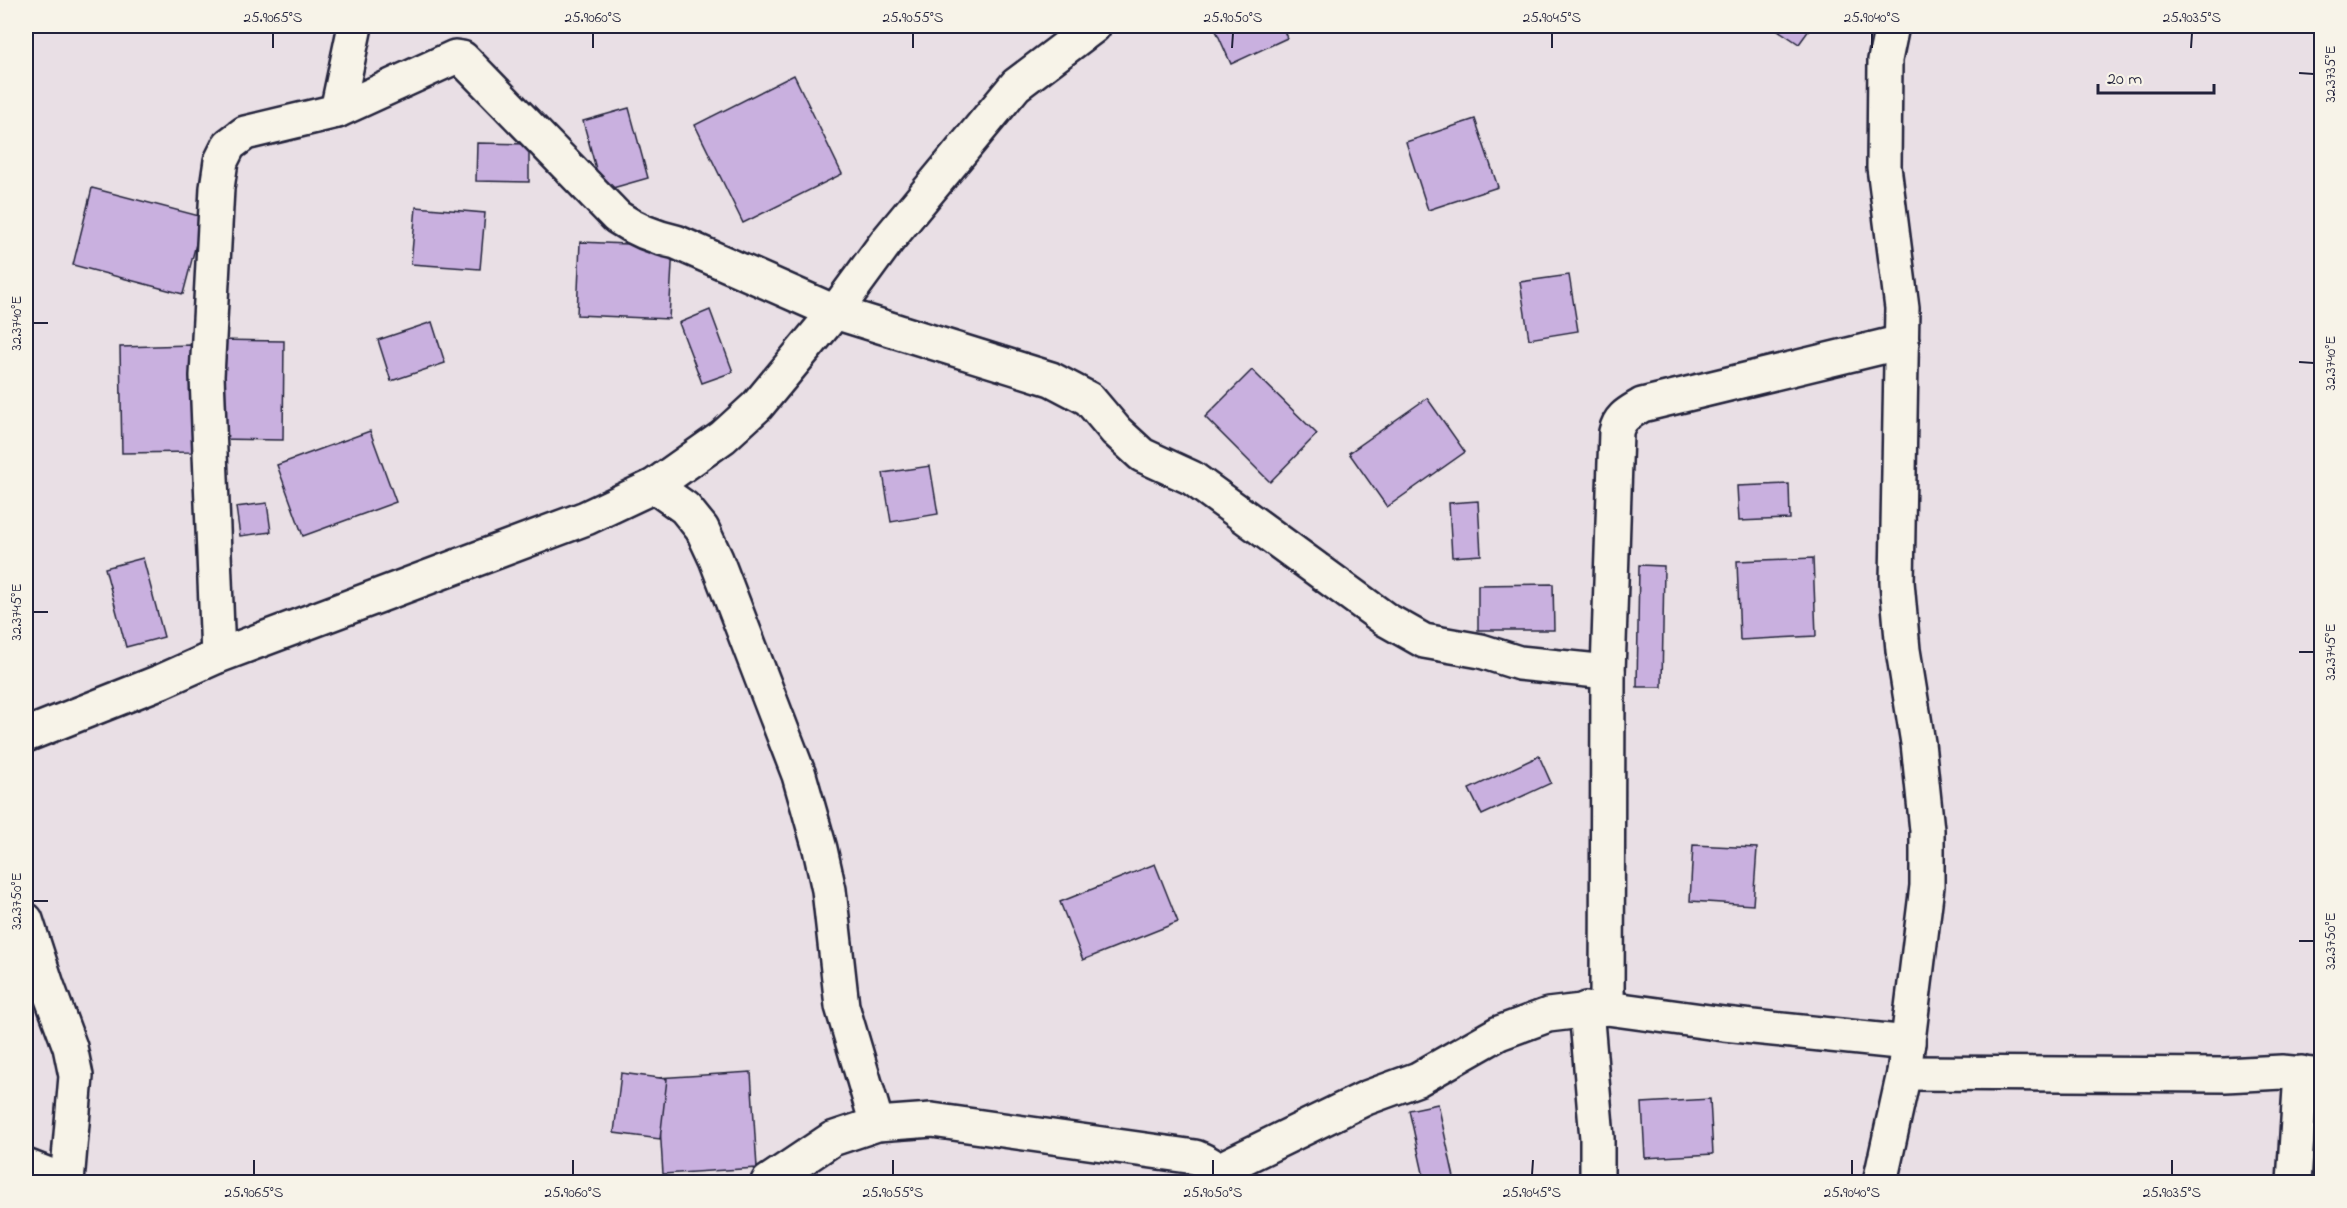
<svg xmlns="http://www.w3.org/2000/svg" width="2347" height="1208" viewBox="0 0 2347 1208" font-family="'Indie Flower',sans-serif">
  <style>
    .building { fill: #c9b0df; stroke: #22223b; stroke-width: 1.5 }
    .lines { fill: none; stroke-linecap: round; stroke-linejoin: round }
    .minor-casing { stroke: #22223b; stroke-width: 38 }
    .minor { stroke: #f7f3e8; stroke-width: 33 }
    .ticks { fill: none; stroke: #22223b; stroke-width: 2 }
    .neatline { fill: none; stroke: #22223b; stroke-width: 2 }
    .ticks-label { font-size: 15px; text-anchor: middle; fill: #22223b }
  </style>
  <rect width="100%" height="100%" fill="#e9dfe5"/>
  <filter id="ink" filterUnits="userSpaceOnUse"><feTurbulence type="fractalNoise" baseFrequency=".0167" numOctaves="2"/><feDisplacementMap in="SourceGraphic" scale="12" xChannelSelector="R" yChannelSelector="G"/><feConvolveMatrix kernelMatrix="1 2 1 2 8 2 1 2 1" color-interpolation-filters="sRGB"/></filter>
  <g filter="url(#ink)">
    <!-- building -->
    <g class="building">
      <path d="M 1214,26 L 1282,26 L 1287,38 L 1231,64 Z"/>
      <path d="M 1772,26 L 1812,26 L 1799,44 Z"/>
      <path d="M 794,75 L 842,174 L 743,223 L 695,125 Z"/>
      <path d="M 629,108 L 648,178 L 602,191 L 583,121 Z"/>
      <path d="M 1475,119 L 1498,187 L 1428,210 L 1406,142 Z"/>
      <path d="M 477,143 L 529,144 L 529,182 L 476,181 Z"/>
      <path d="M 92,188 L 203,217 L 183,294 L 73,265 Z"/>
      <path d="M 416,207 L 485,213 L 480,269 L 411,264 Z"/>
      <path d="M 580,242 L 673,246 L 669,319 L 577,315 Z"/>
      <path d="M 1569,275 L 1578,331 L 1529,339 L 1520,282 Z"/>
      <path d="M 710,310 L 733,372 L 702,383 L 679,323 Z"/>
      <path d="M 432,322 L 445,363 L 391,381 L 378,340 Z"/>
      <path d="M 219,340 L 284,341 L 283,440 L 218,439 Z"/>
      <path d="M 191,345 L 193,452 L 122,453 L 120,347 Z"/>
      <path d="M 1252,370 L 1317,434 L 1270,482 L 1205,417 Z"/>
      <path d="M 1427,398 L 1465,452 L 1387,507 L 1349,453 Z"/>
      <path d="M 370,431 L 396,502 L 303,536 L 277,465 Z"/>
      <path d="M 930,466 L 938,514 L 891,522 L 883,473 Z"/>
      <path d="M 1789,484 L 1790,519 L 1739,521 L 1737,486 Z"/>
      <path d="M 1478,501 L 1481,555 L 1452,557 L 1449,503 Z"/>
      <path d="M 267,503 L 271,532 L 240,536 L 236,507 Z"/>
      <path d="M 143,558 L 164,637 L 126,647 L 105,568 Z"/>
      <path d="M 1813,558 L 1816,636 L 1740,640 L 1737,561 Z"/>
      <path d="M 1639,565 L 1664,566 L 1662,687 L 1637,687 Z"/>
      <path d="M 1553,584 L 1554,630 L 1478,630 L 1478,585 Z"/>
      <path d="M 1539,756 L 1551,783 L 1482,815 L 1469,789 Z"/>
      <path d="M 1693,845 L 1757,848 L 1753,905 L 1690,901 Z"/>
      <path d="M 1155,864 L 1178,922 L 1083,960 L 1060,902 Z"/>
      <path d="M 751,1072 L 757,1168 L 663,1174 L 657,1078 Z"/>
      <path d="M 621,1073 L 667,1079 L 660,1139 L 614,1133 Z"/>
      <path d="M 1710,1099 L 1713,1154 L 1645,1158 L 1642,1103 Z"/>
      <path d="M 1438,1104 L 1455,1182 L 1425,1182 L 1409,1110 Z"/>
      <path d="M 1560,1176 L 1562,1182 L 1529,1182 Z"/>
      <path d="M 964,1177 L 1021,1182 L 963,1182 Z"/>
    </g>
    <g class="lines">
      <defs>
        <g id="minor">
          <path d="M 337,111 L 355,26"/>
          <path d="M 654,486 L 685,508 L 702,529 L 716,559 L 799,775 L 820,849 L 829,890 L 842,1006 L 877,1124"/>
          <path d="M 218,656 L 207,376 L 217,188 L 221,161 L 229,145 L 245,133 L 337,111 L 455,57 L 462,58 L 467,63 L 617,217 C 636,230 653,237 676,242 L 835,312 L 1051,379 L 1089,399 L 1116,431 L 1142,455 L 1192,478 L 1385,619 L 1424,641 L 1481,651 L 1519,663 L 1608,672"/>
          <path d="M 26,735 L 162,681 L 218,656 L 586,518 L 654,486 L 723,437 L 757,406 L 835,312 L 887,241 L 1016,85 L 1094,26"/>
          <path d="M 26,920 L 47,985 L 70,1047 L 76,1076 L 67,1182"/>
          <path d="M 1607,1008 L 1608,672 L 1616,432 C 1619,417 1629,413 1642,405 L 1902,342"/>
          <path d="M 1586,1009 L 1597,1138 L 1597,1182"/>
          <path d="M 1904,1073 L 2225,1075 L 2282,1072 L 2322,1076"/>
          <path d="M 26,1166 L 67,1182"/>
          <path d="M 1218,1170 L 1366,1098 L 1418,1079 L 1499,1033 L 1548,1015 L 1607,1008 L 1724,1024 L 1908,1043"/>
          <path d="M 768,1182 L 832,1139 L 877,1124 L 932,1120 L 1195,1157 C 1210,1163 1217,1166 1222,1182"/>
          <path d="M 1880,1182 L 1904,1073 L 1927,886 L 1927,830 L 1918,743 L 1903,650 L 1897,582 L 1902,308 L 1884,167 L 1885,60 L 1892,26"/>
          <path d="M 2294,1182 L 2301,1073"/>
        </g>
      </defs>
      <!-- minor casing -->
      <use href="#minor" class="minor-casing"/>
      <!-- minor -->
      <use href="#minor" class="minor"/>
    </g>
  </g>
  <!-- ticks -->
  <path class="ticks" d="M 273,48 L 273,33M 593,48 L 593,33M 913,48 L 913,33M 1232,48 L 1233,33M 1552,48 L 1552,33M 1872,48 L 1872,33M 2191,48 L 2192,33M 2299,73 L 2314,74M 33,323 L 48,323M 2299,362 L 2314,363M 33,612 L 48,612M 2299,652 L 2314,652M 33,901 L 48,901M 2299,941 L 2314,941M 254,1175 L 254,1160M 573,1175 L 573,1160M 893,1175 L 893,1160M 1213,1175 L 1213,1160M 1532,1175 L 1533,1160M 1852,1175 L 1852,1160M 2172,1175 L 2172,1160"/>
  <!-- margin -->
  <rect width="2347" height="1208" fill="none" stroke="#f7f3e8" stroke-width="66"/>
  <!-- scale -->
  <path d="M2098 84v9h116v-9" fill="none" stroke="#22223b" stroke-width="3"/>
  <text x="2107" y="84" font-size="18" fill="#22223b" stroke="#f7f3e8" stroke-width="4.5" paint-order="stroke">20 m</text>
  <rect x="33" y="33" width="2281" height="1142" class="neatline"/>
  <g class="ticks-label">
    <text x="273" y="22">25.9065°S</text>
    <text x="593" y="22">25.9060°S</text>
    <text x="913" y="22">25.9055°S</text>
    <text x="1233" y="22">25.9050°S</text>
    <text x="1552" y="22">25.9045°S</text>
    <text x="1872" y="22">25.9040°S</text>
    <text x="2192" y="22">25.9035°S</text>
    <text transform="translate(2330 74) rotate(-90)" y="5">32.3735°E</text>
    <text transform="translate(16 323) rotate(-90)" y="5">32.3740°E</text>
    <text transform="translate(2330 363) rotate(-90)" y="5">32.3740°E</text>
    <text transform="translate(16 612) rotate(-90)" y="5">32.3745°E</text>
    <text transform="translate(2330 652) rotate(-90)" y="5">32.3745°E</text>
    <text transform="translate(16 901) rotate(-90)" y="5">32.3750°E</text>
    <text transform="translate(2330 941) rotate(-90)" y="5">32.3750°E</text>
    <text x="254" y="1197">25.9065°S</text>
    <text x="573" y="1197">25.9060°S</text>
    <text x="893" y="1197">25.9055°S</text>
    <text x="1213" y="1197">25.9050°S</text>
    <text x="1532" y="1197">25.9045°S</text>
    <text x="1852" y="1197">25.9040°S</text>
    <text x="2172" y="1197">25.9035°S</text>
  </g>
</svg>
